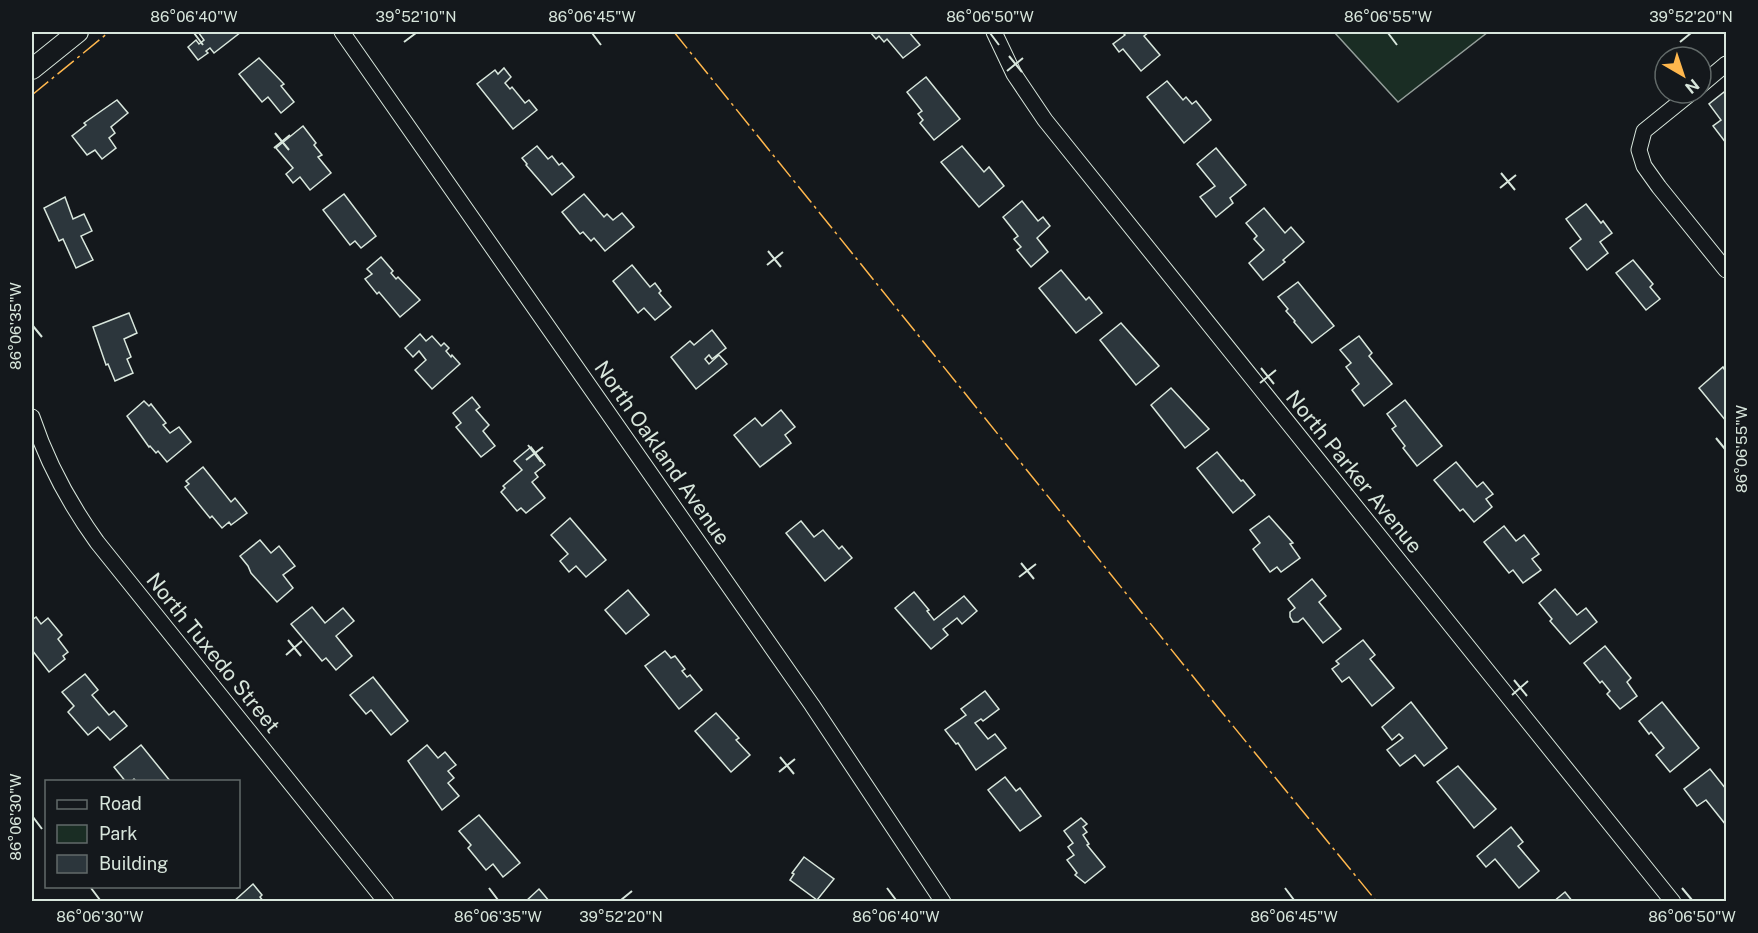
<svg xmlns="http://www.w3.org/2000/svg" width="1758" height="933" viewBox="0 0 1758 933" font-family="'Public Sans',sans-serif">
  <style>
    .green { fill: #1a2d24; stroke: #939e99; stroke-width: 1.5 }
    .building { fill: #2c363c; stroke: #d8e6dc; stroke-width: 1.5 }
    .lines { fill: none; stroke-linecap: round; stroke-linejoin: round }
    .minor-casing { stroke: #d8e6dc; stroke-width: 17 }
    .tertiary-casing { stroke: #d8e6dc; stroke-width: 22 }
    .minor { stroke: #14181c; stroke-width: 15 }
    .tertiary { stroke: #14181c; stroke-width: 20 }
    .power { stroke: #ffb74d; stroke-width: 1.5; stroke-dasharray: 21 4.5 3 4.5; stroke-linecap: butt }
    .ticks { fill: none; stroke: #d8e6dc; stroke-width: 2 }
    .labels { text-anchor: middle; stroke-width: 4.5; stroke-linejoin: round; paint-order: stroke }
    .street-label { font-size: 21px; fill: #d8e6dc; stroke: #14181c }
    .neatline { fill: none; stroke: #d8e6dc; stroke-width: 2 }
    .ticks-label { font-size: 15px; text-anchor: middle; fill: #d8e6dc }
  </style>
  <rect width="100%" height="100%" fill="#14181c"/>
  <!-- green -->
  <path class="green" d="M 1334,32 L 1488,32 L 1398,102 Z"/>
  <!-- building -->
  <g class="building">
    <path d="M 198,32 L 241,32 L 214,53 L 210,48 L 206,51 L 208,53 L 198,60 L 188,47 L 196,40 L 199,44 L 204,40 Z"/>
    <path d="M 870,32 L 909,32 L 920,45 L 903,58 L 887,39 L 884,42 L 879,36 L 876,39 Z"/>
    <path d="M 1122,32 L 1149,32 L 1144,36 L 1160,55 L 1141,71 L 1123,49 L 1119,52 L 1113,44 L 1125,35 Z"/>
    <path d="M 259,58 L 284,84 L 281,86 L 294,102 L 281,113 L 268,97 L 262,102 L 239,74 Z"/>
    <path d="M 504,68 L 511,77 L 505,83 L 510,89 L 512,87 L 525,103 L 529,100 L 537,110 L 513,129 L 477,84 L 495,70 L 498,74 Z"/>
    <path d="M 926,77 L 960,119 L 934,140 L 920,123 L 923,120 L 918,114 L 922,111 L 907,92 Z"/>
    <path d="M 1167,81 L 1183,100 L 1186,97 L 1192,104 L 1196,101 L 1211,120 L 1184,143 L 1147,97 Z"/>
    <path d="M 1724,92 L 1726,95 L 1726,143 L 1713,126 L 1721,120 L 1709,104 Z"/>
    <path d="M 117,100 L 128,113 L 111,127 L 115,133 L 109,138 L 116,148 L 102,159 L 95,150 L 87,155 L 72,136 L 86,125 L 84,123 Z"/>
    <path d="M 303,126 L 316,143 L 314,145 L 322,155 L 318,157 L 331,173 L 310,190 L 300,177 L 293,183 L 286,174 L 293,168 L 276,148 Z"/>
    <path d="M 537,146 L 548,159 L 552,156 L 559,165 L 562,163 L 574,177 L 552,195 L 526,165 L 527,164 L 522,158 Z"/>
    <path d="M 962,146 L 984,172 L 989,167 L 1004,186 L 979,207 L 941,162 Z"/>
    <path d="M 1216,148 L 1246,185 L 1230,198 L 1233,203 L 1216,217 L 1200,197 L 1215,186 L 1197,164 Z"/>
    <path d="M 344,194 L 376,236 L 361,248 L 355,241 L 350,245 L 323,210 Z"/>
    <path d="M 584,194 L 604,217 L 607,214 L 613,220 L 622,213 L 634,227 L 605,251 L 594,238 L 591,241 L 583,232 L 580,234 L 562,212 Z"/>
    <path d="M 65,197 L 73,219 L 84,214 L 92,231 L 81,236 L 93,260 L 76,268 L 63,239 L 59,241 L 44,208 Z"/>
    <path d="M 1022,201 L 1038,221 L 1043,217 L 1050,226 L 1037,238 L 1048,252 L 1031,267 L 1017,250 L 1021,247 L 1014,239 L 1018,236 L 1003,217 Z"/>
    <path d="M 1586,204 L 1601,223 L 1603,221 L 1612,233 L 1600,242 L 1608,253 L 1587,270 L 1570,248 L 1581,239 L 1566,219 Z"/>
    <path d="M 1264,208 L 1285,233 L 1291,227 L 1304,242 L 1283,260 L 1285,262 L 1263,280 L 1249,263 L 1264,250 L 1254,239 L 1257,236 L 1246,223 Z"/>
    <path d="M 381,257 L 393,271 L 391,273 L 396,279 L 398,277 L 420,300 L 400,317 L 379,292 L 377,294 L 365,279 L 372,274 L 367,269 Z"/>
    <path d="M 1633,260 L 1653,284 L 1650,287 L 1660,299 L 1646,310 L 1616,273 Z"/>
    <path d="M 632,265 L 650,287 L 655,283 L 661,291 L 659,293 L 671,307 L 655,320 L 644,308 L 638,313 L 613,281 Z"/>
    <path d="M 1061,270 L 1086,300 L 1089,297 L 1102,313 L 1076,333 L 1039,288 Z"/>
    <path d="M 1298,282 L 1334,326 L 1312,343 L 1294,322 L 1295,321 L 1286,311 L 1288,309 L 1278,297 Z"/>
    <path d="M 129,313 L 137,333 L 124,339 L 131,357 L 127,359 L 133,373 L 115,381 L 108,364 L 106,365 L 93,327 Z"/>
    <path d="M 1121,323 L 1159,366 L 1136,385 L 1100,340 Z"/>
    <path d="M 712,330 L 726,348 L 712,359 L 709,355 L 705,359 L 709,364 L 719,355 L 727,364 L 696,389 L 671,357 L 690,341 L 694,345 Z"/>
    <path d="M 420,334 L 426,341 L 432,336 L 441,346 L 444,343 L 449,348 L 446,351 L 451,357 L 452,355 L 460,364 L 432,389 L 415,370 L 426,360 L 419,351 L 413,357 L 405,348 Z"/>
    <path d="M 1359,336 L 1372,353 L 1369,356 L 1392,384 L 1364,406 L 1352,390 L 1359,384 L 1346,367 L 1351,363 L 1340,350 Z"/>
    <path d="M 1723,367 L 1726,372 L 1726,421 L 1699,388 Z"/>
    <path d="M 1171,388 L 1209,429 L 1185,448 L 1151,405 Z"/>
    <path d="M 472,397 L 480,407 L 476,410 L 489,425 L 483,431 L 495,446 L 481,457 L 456,427 L 461,423 L 453,413 Z"/>
    <path d="M 1405,400 L 1442,446 L 1417,466 L 1403,448 L 1405,446 L 1392,429 L 1396,426 L 1387,414 Z"/>
    <path d="M 144,401 L 149,406 L 151,404 L 166,423 L 163,425 L 170,433 L 179,427 L 191,442 L 167,462 L 158,451 L 156,453 L 150,446 L 149,447 L 127,416 Z"/>
    <path d="M 781,410 L 795,427 L 785,435 L 791,443 L 760,467 L 734,435 L 755,418 L 762,426 Z"/>
    <path d="M 531,447 L 545,465 L 535,473 L 538,477 L 532,482 L 545,498 L 526,513 L 521,508 L 517,511 L 501,492 L 505,488 L 503,486 L 522,470 L 514,461 Z"/>
    <path d="M 1217,452 L 1241,481 L 1243,480 L 1255,495 L 1233,513 L 1197,468 Z"/>
    <path d="M 1456,462 L 1477,487 L 1483,482 L 1493,494 L 1486,499 L 1492,507 L 1474,522 L 1463,509 L 1460,511 L 1434,480 Z"/>
    <path d="M 203,467 L 231,502 L 235,498 L 247,513 L 231,525 L 229,522 L 222,528 L 212,516 L 210,518 L 185,487 L 189,484 L 186,481 Z"/>
    <path d="M 1269,516 L 1293,543 L 1290,544 L 1300,558 L 1281,572 L 1277,567 L 1270,572 L 1253,549 L 1260,543 L 1250,530 Z"/>
    <path d="M 570,518 L 606,560 L 586,577 L 576,566 L 569,572 L 560,561 L 568,554 L 551,535 Z"/>
    <path d="M 801,521 L 814,537 L 823,530 L 839,549 L 842,546 L 852,558 L 825,581 L 786,533 Z"/>
    <path d="M 1504,526 L 1516,541 L 1524,535 L 1539,554 L 1532,559 L 1541,570 L 1523,583 L 1513,570 L 1509,573 L 1484,542 Z"/>
    <path d="M 260,540 L 271,553 L 279,546 L 295,566 L 283,575 L 293,588 L 277,602 L 251,573 L 248,566 L 240,556 Z"/>
    <path d="M 1312,579 L 1326,596 L 1319,602 L 1341,629 L 1323,643 L 1303,618 L 1298,622 L 1293,622 L 1290,617 L 1290,612 L 1295,608 L 1288,599 Z"/>
    <path d="M 1555,589 L 1577,615 L 1586,608 L 1597,622 L 1570,644 L 1550,621 L 1552,619 L 1539,603 Z"/>
    <path d="M 628,590 L 649,615 L 626,634 L 605,610 Z"/>
    <path d="M 914,592 L 929,610 L 927,611 L 934,620 L 964,596 L 977,611 L 962,624 L 957,618 L 943,629 L 948,635 L 931,649 L 895,608 Z"/>
    <path d="M 312,607 L 325,623 L 343,608 L 354,621 L 336,636 L 352,656 L 336,670 L 326,658 L 322,661 L 291,624 Z"/>
    <path d="M 36,617 L 41,624 L 48,618 L 62,635 L 58,639 L 68,652 L 63,656 L 65,659 L 49,672 L 32,650 L 32,620 Z"/>
    <path d="M 1363,640 L 1375,655 L 1370,659 L 1394,688 L 1372,706 L 1349,677 L 1342,682 L 1332,669 L 1339,664 L 1336,661 Z"/>
    <path d="M 1605,646 L 1631,678 L 1627,682 L 1637,696 L 1620,709 L 1607,694 L 1610,691 L 1602,681 L 1600,683 L 1584,663 Z"/>
    <path d="M 665,651 L 671,658 L 675,656 L 685,669 L 682,671 L 687,677 L 690,675 L 702,690 L 679,709 L 645,666 Z"/>
    <path d="M 85,674 L 98,690 L 92,695 L 109,715 L 114,711 L 127,726 L 110,740 L 98,727 L 88,735 L 68,712 L 74,706 L 62,692 Z"/>
    <path d="M 373,677 L 408,721 L 391,735 L 371,710 L 366,714 L 350,695 Z"/>
    <path d="M 985,691 L 999,709 L 983,721 L 981,719 L 975,723 L 988,739 L 995,734 L 1006,748 L 976,770 L 958,743 L 956,744 L 945,730 L 966,715 L 961,709 Z"/>
    <path d="M 1411,702 L 1447,748 L 1424,766 L 1415,755 L 1400,766 L 1387,750 L 1403,738 L 1399,734 L 1392,740 L 1382,727 Z"/>
    <path d="M 1662,702 L 1699,748 L 1670,772 L 1656,755 L 1664,748 L 1651,732 L 1649,734 L 1639,721 Z"/>
    <path d="M 716,713 L 739,738 L 736,740 L 750,755 L 731,772 L 695,731 Z"/>
    <path d="M 141,745 L 171,782 L 137,782 L 134,779 L 131,782 L 126,782 L 114,767 Z"/>
    <path d="M 427,745 L 438,758 L 445,752 L 456,765 L 448,771 L 454,778 L 448,783 L 459,796 L 442,810 L 408,761 Z"/>
    <path d="M 1458,766 L 1496,809 L 1474,828 L 1437,782 Z"/>
    <path d="M 1710,769 L 1726,789 L 1726,825 L 1706,800 L 1697,806 L 1684,789 Z"/>
    <path d="M 1005,777 L 1016,791 L 1020,788 L 1041,816 L 1020,831 L 988,790 Z"/>
    <path d="M 479,815 L 520,863 L 503,877 L 493,864 L 486,870 L 468,848 L 471,845 L 459,831 Z"/>
    <path d="M 1081,818 L 1087,824 L 1083,827 L 1087,832 L 1083,835 L 1089,844 L 1087,845 L 1105,867 L 1085,883 L 1075,875 L 1077,873 L 1067,860 L 1074,855 L 1068,847 L 1073,843 L 1064,831 Z"/>
    <path d="M 1511,827 L 1523,842 L 1518,846 L 1539,871 L 1519,888 L 1495,859 L 1486,867 L 1477,856 Z"/>
    <path d="M 804,857 L 834,879 L 817,900 L 790,880 L 794,874 L 792,873 Z"/>
    <path d="M 253,884 L 262,895 L 260,897 L 264,902 L 233,902 Z"/>
    <path d="M 539,889 L 550,902 L 525,902 Z"/>
    <path d="M 1565,892 L 1573,902 L 1553,902 Z"/>
  </g>
  <g class="lines">
    <defs>
      <g id="minor">
        <path d="M 342,32 L 812,705 L 943,902"/>
        <path d="M 994,32 L 1014,74 L 1045,120 L 1673,902"/>
        <path d="M 1701,85 L 1726,64"/>
        <path d="M 1691,93 L 1644,131 L 1639,150 L 1644,166 L 1659,187 L 1726,270"/>
        <path d="M 32,417 C 47,462 69,503 97,542 L 386,902"/>
      </g>
      <path id="tertiary" d="M 32,69 L 78,32"/>
    </defs>
    <!-- minor casing -->
    <use href="#minor" class="minor-casing"/>
    <!-- tertiary casing -->
    <use href="#tertiary" class="tertiary-casing"/>
    <!-- minor -->
    <use href="#minor" class="minor"/>
    <!-- tertiary -->
    <use href="#tertiary" class="tertiary"/>
    <!-- power -->
    <g class="power">
      <path d="M 674,32 L 1220,710 L 1377,902"/>
      <path d="M 32,95 L 109,32"/>
    </g>
  </g>
  <!-- ticks -->
  <path class="ticks" d="M 194,33 L 203,45M 592,33 L 601,45M 990,33 L 999,45M 1388,33 L 1397,45M 404,42 L 416,33M 1680,42 L 1691,33M 1009,56 L 1022,72M 1007,71 L 1023,58M 275,133 L 289,150M 274,148 L 290,135M 1501,173 L 1515,190M 1500,188 L 1516,175M 768,251 L 781,267M 767,265 L 783,252M 33,326 L 42,337M 1261,368 L 1274,384M 1260,383 L 1276,370M 1716,438 L 1725,449M 528,445 L 541,462M 526,460 L 543,447M 1021,563 L 1034,579M 1019,577 L 1036,564M 288,640 L 301,656M 286,655 L 302,641M 1514,680 L 1527,696M 1512,695 L 1528,681M 780,757 L 794,774M 779,772 L 795,759M 33,817 L 42,829M 91,888 L 100,900M 489,888 L 498,900M 887,888 L 896,900M 1285,888 L 1294,900M 1682,888 L 1692,900M 621,900 L 632,891"/>
  <g class="labels">
    <!-- street labels -->
    <g class="street-label">
      <text transform="translate(662 453) rotate(55)" y="7">North Oakland Avenue</text>
      <text transform="translate(1354 472) rotate(51)" y="7">North Parker Avenue</text>
      <text transform="translate(213 653) rotate(51)" y="7">North Tuxedo Street</text>
    </g>
  </g>
  <!-- border -->
  <rect width="1758" height="933" fill="none" stroke="#14181c" stroke-width="66"/>
  <!-- legend -->
  <rect x="45" y="780" width="195" height="108" fill="#14181c" stroke="#626a69" stroke-width="1.5"/>
  <rect x="57" y="800" width="30" height="9" fill="#14181c" stroke="#626a69" stroke-width="1.5"/>
  <text x="99" y="810" font-size="18" fill="#d8e6dc">Road</text>
  <rect x="57" y="825" width="30" height="18" fill="#1a2d24" stroke="#626a69" stroke-width="1.5"/>
  <text x="99" y="840" font-size="18" fill="#d8e6dc">Park</text>
  <rect x="57" y="855" width="30" height="18" fill="#2c363c" stroke="#626a69" stroke-width="1.5"/>
  <text x="99" y="870" font-size="18" fill="#d8e6dc">Building</text>
  <!-- north arrow -->
  <g transform="translate(1683 75) rotate(141)"><circle r="28" fill="#14181c" stroke="#626a69" stroke-width="1.5"/>
  <path d="M0-4.5L10 22L0 15L-10 22Z" fill="#ffb74d"/>
  <text y="-9" font-size="16" font-weight="bold" text-anchor="middle" fill="#d8e6dc">N</text>
  </g>
  <rect x="33" y="33" width="1692" height="867" class="neatline"/>
  <g class="ticks-label">
    <text x="194" y="22">86°06'40"W</text>
    <text x="416" y="22">39°52'10"N</text>
    <text x="592" y="22">86°06'45"W</text>
    <text x="990" y="22">86°06'50"W</text>
    <text x="1388" y="22">86°06'55"W</text>
    <text x="1691" y="22">39°52'20"N</text>
    <text transform="translate(16 326) rotate(-90)" y="5">86°06'35"W</text>
    <text transform="translate(1742 449) rotate(-90)" y="5">86°06'55"W</text>
    <text transform="translate(16 817) rotate(-90)" y="5">86°06'30"W</text>
    <text x="100" y="922">86°06'30"W</text>
    <text x="498" y="922">86°06'35"W</text>
    <text x="621" y="922">39°52'20"N</text>
    <text x="896" y="922">86°06'40"W</text>
    <text x="1294" y="922">86°06'45"W</text>
    <text x="1692" y="922">86°06'50"W</text>
  </g>
</svg>
